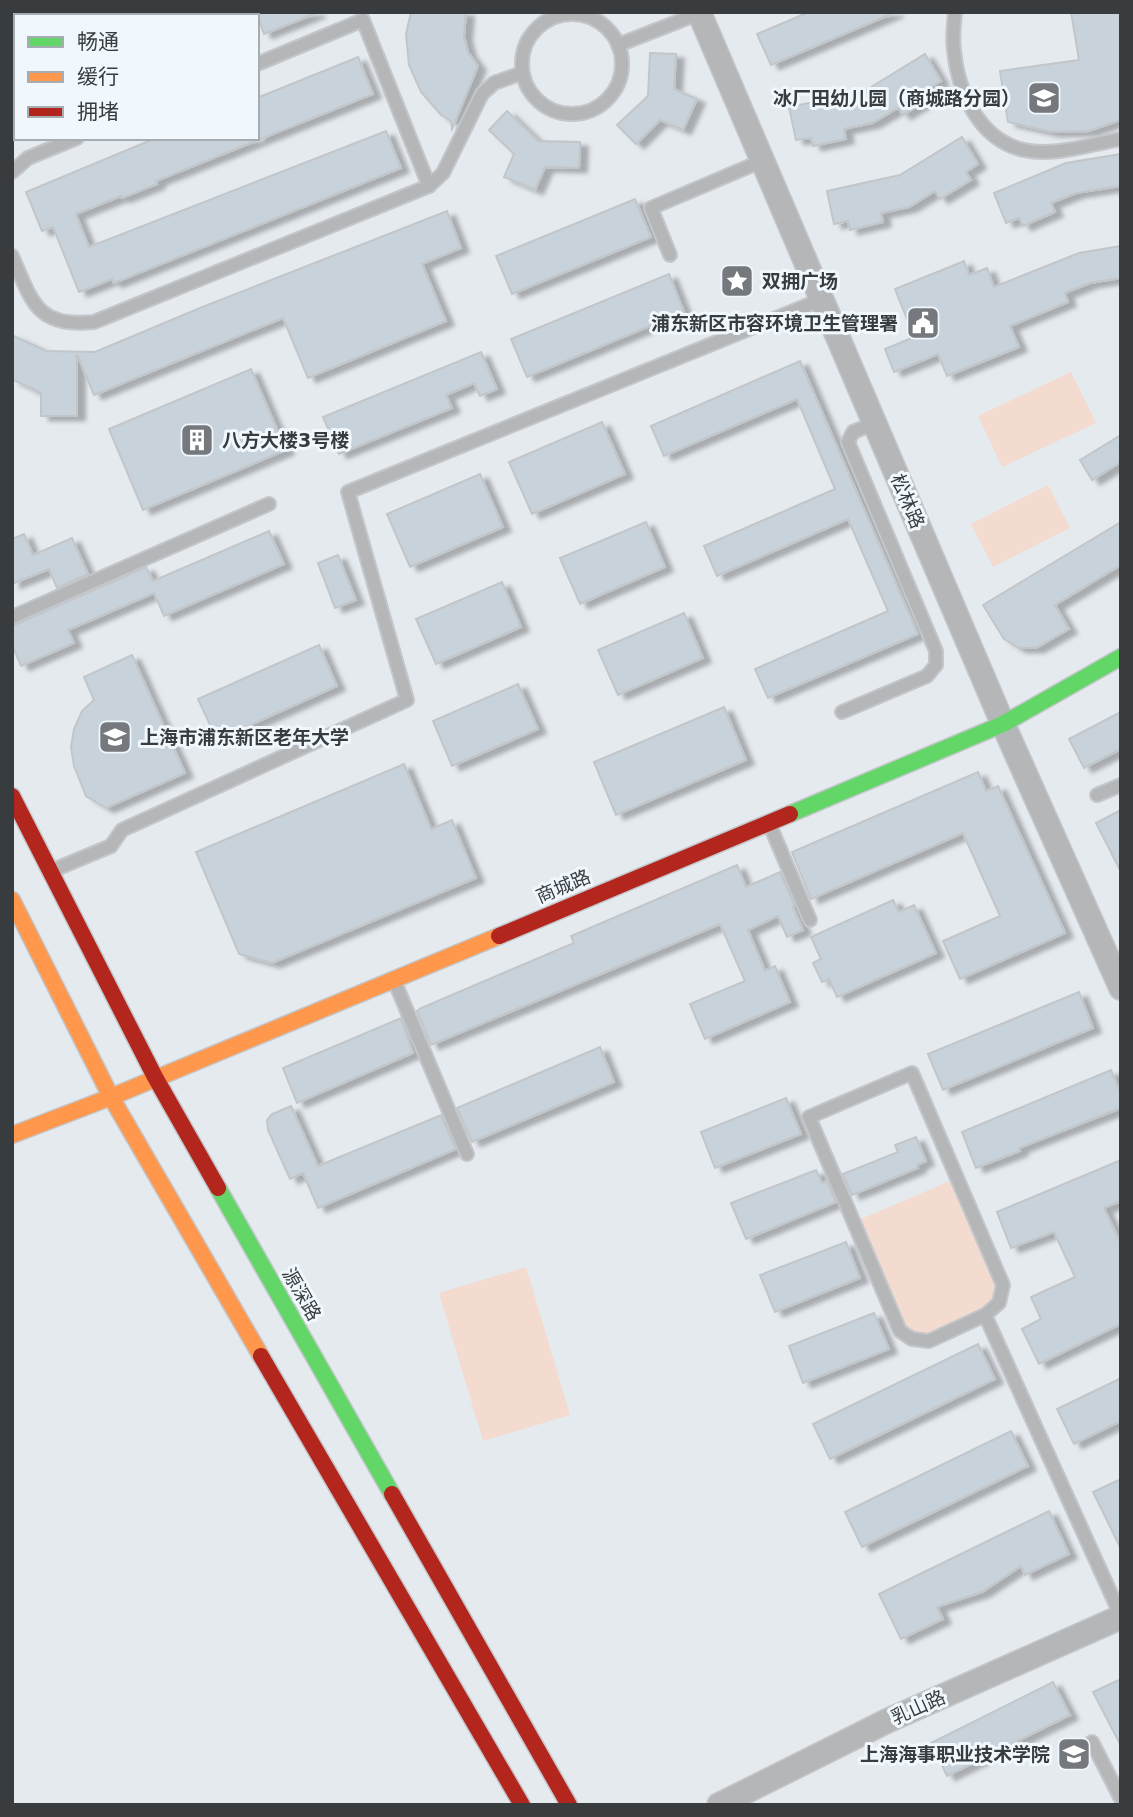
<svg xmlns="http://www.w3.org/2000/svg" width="1133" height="1817" viewBox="0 0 1133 1817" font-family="'DejaVu Sans','Noto Sans SC',sans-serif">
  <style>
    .green { fill: #f3dbcf }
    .building { fill: #c8d2db; stroke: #c2c6c9; stroke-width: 2; filter: url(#shadow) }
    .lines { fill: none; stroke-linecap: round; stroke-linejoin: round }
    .lane-casing { stroke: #c3c7cb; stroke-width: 16 }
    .street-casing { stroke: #c3c7cb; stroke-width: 26 }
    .fast-casing { stroke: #c3c7cb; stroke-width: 19 }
    .slow-casing { stroke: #c3c7cb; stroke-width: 19 }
    .jam-casing { stroke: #c3c7cb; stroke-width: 19 }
    .lane { stroke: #b5b6b8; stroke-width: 12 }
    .street { stroke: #b5b6b8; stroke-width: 23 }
    .fast { stroke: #63d668; stroke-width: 16 }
    .slow { stroke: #ff974d; stroke-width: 16 }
    .jam { stroke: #b3261e; stroke-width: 16 }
    .labels { text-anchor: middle; stroke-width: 6; stroke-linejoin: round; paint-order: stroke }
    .poi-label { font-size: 19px; font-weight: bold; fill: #383c3f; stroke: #f0f8fe; text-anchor: end }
    .street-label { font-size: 19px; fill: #383c3f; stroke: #f0f8fe }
  </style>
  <defs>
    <filter id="shadow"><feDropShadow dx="8" dy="4.5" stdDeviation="2" flood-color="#0004"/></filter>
  </defs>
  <rect width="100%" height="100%" fill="#e5eaef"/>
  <!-- green -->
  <g class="green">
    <path d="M 1071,372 L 1096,423 L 1002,467 L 978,416 Z"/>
    <path d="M 1048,485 L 1070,528 L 993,567 L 971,524 Z"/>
    <path d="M 957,1178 L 1003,1285 L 999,1303 L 929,1341 L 900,1331 L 854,1222 Z"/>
    <path d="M 526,1267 L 570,1415 L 483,1441 L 439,1293 Z"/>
  </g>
  <!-- building -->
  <g class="building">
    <path d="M 256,12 L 317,12 L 317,13 L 264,34 Z"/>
    <path d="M 411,12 L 466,12 L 464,37 L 468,52 L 478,66 L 452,129 L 451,121 L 441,115 L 421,92 L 409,65 L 406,34 Z"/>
    <path d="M 809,12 L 896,12 L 771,65 L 757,34 Z"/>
    <path d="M 1071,12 L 1121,12 L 1121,120 L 1089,131 L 1052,132 L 1008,122 L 1000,71 L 1079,60 Z"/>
    <path d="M 650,53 L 676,54 L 674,89 L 697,99 L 683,130 L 660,120 L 636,144 L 617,125 L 648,96 Z"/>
    <path d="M 925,54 L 941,81 L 929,88 L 934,96 L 903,115 L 898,108 L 872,123 L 844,129 L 846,139 L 813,146 L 811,138 L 796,140 L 789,107 L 863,92 Z"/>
    <path d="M 358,57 L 373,94 L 156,181 L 157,184 L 122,198 L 121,196 L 76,214 L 77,217 L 89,247 L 386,131 L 401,168 L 114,283 L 112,279 L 79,292 L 53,227 L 42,231 L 26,192 L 156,138 L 257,138 L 257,98 Z"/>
    <path d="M 507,111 L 538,141 L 580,142 L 579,168 L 545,167 L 535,190 L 504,177 L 514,154 L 489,130 Z"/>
    <path d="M 962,137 L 978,164 L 966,172 L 971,180 L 940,199 L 935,191 L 909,207 L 881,213 L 883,222 L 850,230 L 848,221 L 834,224 L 827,191 L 900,175 Z"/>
    <path d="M 1121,154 L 1121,186 L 1076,193 L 1051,203 L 1055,212 L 1023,226 L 1019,218 L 1006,223 L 994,193 L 1066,163 Z"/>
    <path d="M 635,199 L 651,237 L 512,294 L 496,256 Z"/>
    <path d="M 447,211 L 461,248 L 422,264 L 446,321 L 308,378 L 283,318 L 94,395 L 77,354 L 77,416 L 41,416 L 41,393 L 12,379 L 12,335 L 46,351 L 95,352 L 200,308 Z"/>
    <path d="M 1121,246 L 1121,278 L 1090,283 L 1065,293 L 1068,302 L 1010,326 L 1019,347 L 947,376 L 938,354 L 894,372 L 885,349 L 914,337 L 895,289 L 964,261 L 969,275 L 987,268 L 994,287 L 1079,253 Z"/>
    <path d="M 669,274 L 684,312 L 527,377 L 511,339 Z"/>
    <path d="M 481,352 L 497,389 L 480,396 L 474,383 L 446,395 L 452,408 L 339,454 L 323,417 Z"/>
    <path d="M 800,361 L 918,634 L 768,698 L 755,669 L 888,611 L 848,519 L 717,576 L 704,546 L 835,489 L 797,399 L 664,456 L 651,426 Z"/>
    <path d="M 251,369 L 286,450 L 143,510 L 109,429 Z"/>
    <path d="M 602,422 L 625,474 L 532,514 L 509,462 Z"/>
    <path d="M 1121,435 L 1121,462 L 1092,480 L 1080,460 Z"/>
    <path d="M 480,474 L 503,527 L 410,567 L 387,514 Z"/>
    <path d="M 646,522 L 665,567 L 580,604 L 560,558 Z"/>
    <path d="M 1121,522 L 1121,565 L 1055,605 L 1069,629 L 1036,648 L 1019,648 L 1004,639 L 983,605 Z"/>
    <path d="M 269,531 L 284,564 L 164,616 L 154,593 L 68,630 L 74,643 L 21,666 L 12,645 L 12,626 L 146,567 L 153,581 Z"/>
    <path d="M 24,534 L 33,555 L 72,538 L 88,574 L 57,588 L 49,569 L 12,584 L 12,539 Z"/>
    <path d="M 338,555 L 356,600 L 335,608 L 318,563 Z"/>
    <path d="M 502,582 L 521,627 L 436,664 L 416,619 Z"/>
    <path d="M 684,613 L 703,658 L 618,695 L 598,650 Z"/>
    <path d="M 319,645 L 337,686 L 217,740 L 198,699 Z"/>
    <path d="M 132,655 L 185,773 L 106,808 L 86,796 L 74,766 L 71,747 L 74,729 L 82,711 L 94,700 L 84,677 Z"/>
    <path d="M 518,684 L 538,729 L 452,766 L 433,721 Z"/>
    <path d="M 724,707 L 746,760 L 616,815 L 594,762 Z"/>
    <path d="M 1121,712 L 1121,749 L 1084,768 L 1069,739 Z"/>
    <path d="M 404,764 L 431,829 L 452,820 L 476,878 L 272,963 L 239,954 L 196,852 Z"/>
    <path d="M 978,772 L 986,791 L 998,786 L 1065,933 L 960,979 L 943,941 L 1000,916 L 963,833 L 811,899 L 792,852 Z"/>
    <path d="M 1121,810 L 1121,872 L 1096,823 Z"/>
    <path d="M 737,865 L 746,887 L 780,872 L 795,906 L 793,907 L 803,930 L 787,937 L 778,916 L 748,930 L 765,971 L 775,966 L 790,1002 L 705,1039 L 690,1004 L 745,981 L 720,924 L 431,1045 L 417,1011 L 421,1008 L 574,943 L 571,936 Z"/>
    <path d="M 893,900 L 899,912 L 914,905 L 936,953 L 837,997 L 829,979 L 822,982 L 813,963 L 821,959 L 811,937 Z"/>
    <path d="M 1079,992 L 1093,1028 L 943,1090 L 928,1054 Z"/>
    <path d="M 401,1018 L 413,1053 L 297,1103 L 283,1068 Z"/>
    <path d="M 600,1047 L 614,1082 L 472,1142 L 457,1108 Z"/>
    <path d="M 1111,1070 L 1121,1094 L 1121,1108 L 1019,1148 L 1020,1151 L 976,1168 L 962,1132 Z"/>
    <path d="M 786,1098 L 801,1134 L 715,1168 L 701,1132 Z"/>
    <path d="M 291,1106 L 318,1166 L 441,1115 L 456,1149 L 318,1208 L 303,1173 L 290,1179 L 268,1130 L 267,1120 L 272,1114 Z"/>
    <path d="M 916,1137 L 926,1161 L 917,1165 L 918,1168 L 852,1195 L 843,1174 L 898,1152 L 895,1145 Z"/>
    <path d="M 1121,1160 L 1121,1201 L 1104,1208 L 1121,1244 L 1121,1324 L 1039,1364 L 1022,1329 L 1041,1319 L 1031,1297 L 1075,1277 L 1054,1232 L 1011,1248 L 997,1212 Z"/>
    <path d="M 816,1170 L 822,1183 L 827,1181 L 836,1202 L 746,1239 L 731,1203 Z"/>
    <path d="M 846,1242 L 860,1278 L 775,1312 L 760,1275 Z"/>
    <path d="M 874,1313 L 889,1349 L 803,1383 L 789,1346 Z"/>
    <path d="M 978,1344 L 995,1379 L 830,1459 L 813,1424 Z"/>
    <path d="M 1121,1378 L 1121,1421 L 1074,1444 L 1057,1409 Z"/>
    <path d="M 1011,1431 L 1028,1466 L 862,1547 L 845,1512 Z"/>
    <path d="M 1121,1479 L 1121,1549 L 1093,1492 Z"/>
    <path d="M 1049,1511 L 1069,1554 L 1025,1575 L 1021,1566 L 982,1592 L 937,1607 L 943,1619 L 901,1639 L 879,1594 Z"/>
    <path d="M 1121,1679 L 1121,1746 L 1093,1692 Z"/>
    <path d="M 1053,1682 L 1070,1715 L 947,1776 L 931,1743 Z"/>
  </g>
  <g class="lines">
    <defs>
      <g id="lane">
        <path d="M 955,12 C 954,25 952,38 954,50 C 958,92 979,140 1024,150 C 1054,157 1091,144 1121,139"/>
        <circle cx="572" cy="64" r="50"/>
        <path d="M 618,45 L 700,13"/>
        <path d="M 257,64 L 363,20 L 429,186"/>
        <path d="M 12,172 L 28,158 L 77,138"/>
        <path d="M 670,255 L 651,208 L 764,160"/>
        <path d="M 12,256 C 32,301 36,328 94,322 L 429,186 L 443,173 L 482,94 L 494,83 L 522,73"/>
        <path d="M 12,617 L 269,504"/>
        <path d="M 842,712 L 927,676 L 936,665 L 936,651 L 848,442 L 853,432 L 875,423"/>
        <path d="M 1097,795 L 1121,785"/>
        <path d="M 769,823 L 810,920"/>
        <path d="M 51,871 L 111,846 L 122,830 L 407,700 L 348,492 L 823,299"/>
        <path d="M 394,980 L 467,1154"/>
        <path d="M 912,1073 L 1003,1285 L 999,1303 L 985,1315 L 929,1341 L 912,1339 L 900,1331 L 809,1117 Z"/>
        <path d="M 985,1315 L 1121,1616"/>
        <path d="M 1092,1742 L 1121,1799"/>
      </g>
      <g id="street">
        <path d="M 699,12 L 1003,724 L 1121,988"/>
        <path d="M 114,16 L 122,12"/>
        <path d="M 12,60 L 16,58"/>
        <path d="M 719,1805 L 887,1721 L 1121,1617"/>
      </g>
      <g id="fast">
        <path d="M 790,814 L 1003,724 L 1121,657"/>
        <path d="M 218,1188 L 392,1494"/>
      </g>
      <g id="slow">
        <path d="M 12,900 L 111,1097 L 261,1356"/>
        <path d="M 12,1135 L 111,1097 L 499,936"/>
      </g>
      <g id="jam">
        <path d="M 12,796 L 155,1077 L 218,1188"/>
        <path d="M 499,936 L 790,814"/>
        <path d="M 261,1356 L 522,1805"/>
        <path d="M 392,1494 L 569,1805"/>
      </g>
    </defs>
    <!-- lane casing -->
    <use href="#lane" class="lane-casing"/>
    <!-- street casing -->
    <use href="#street" class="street-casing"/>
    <!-- fast casing -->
    <use href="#fast" class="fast-casing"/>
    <!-- slow casing -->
    <use href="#slow" class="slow-casing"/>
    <!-- jam casing -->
    <use href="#jam" class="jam-casing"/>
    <!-- lane -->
    <use href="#lane" class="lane"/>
    <!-- street -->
    <use href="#street" class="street"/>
    <!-- fast -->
    <use href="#fast" class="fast"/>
    <!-- slow -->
    <use href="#slow" class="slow"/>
    <!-- jam -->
    <use href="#jam" class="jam"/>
  </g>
  <!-- icons -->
  <defs>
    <symbol id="school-square" viewBox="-11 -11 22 22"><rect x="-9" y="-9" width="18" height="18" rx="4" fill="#75797d" stroke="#f0f8fe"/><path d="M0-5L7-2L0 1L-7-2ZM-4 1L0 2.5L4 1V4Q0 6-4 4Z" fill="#fff"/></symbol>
    <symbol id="sight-square" viewBox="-11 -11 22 22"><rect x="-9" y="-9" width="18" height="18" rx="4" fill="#75797d" stroke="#f0f8fe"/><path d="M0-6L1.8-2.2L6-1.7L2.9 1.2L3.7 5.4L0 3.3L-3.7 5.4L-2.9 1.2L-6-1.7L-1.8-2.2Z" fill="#fff"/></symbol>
    <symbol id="civic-square" viewBox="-11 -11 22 22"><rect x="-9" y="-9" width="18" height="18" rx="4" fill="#75797d" stroke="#f0f8fe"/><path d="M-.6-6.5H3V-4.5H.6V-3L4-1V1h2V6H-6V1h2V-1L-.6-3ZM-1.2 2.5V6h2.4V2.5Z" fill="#fff"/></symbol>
    <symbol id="building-square" viewBox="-11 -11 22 22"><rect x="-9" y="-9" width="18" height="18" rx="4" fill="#75797d" stroke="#f0f8fe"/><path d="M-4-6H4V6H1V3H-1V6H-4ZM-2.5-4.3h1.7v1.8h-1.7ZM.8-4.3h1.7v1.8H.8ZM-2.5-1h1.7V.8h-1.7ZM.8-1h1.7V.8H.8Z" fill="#fff"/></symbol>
    <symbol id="university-square" viewBox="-11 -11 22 22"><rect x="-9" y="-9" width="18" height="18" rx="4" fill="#75797d" stroke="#f0f8fe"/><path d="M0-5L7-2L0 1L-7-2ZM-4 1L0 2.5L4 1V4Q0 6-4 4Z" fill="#fff"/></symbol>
  </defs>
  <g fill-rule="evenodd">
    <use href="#school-square" x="1025" y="79" width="38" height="38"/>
    <use href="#sight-square" x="718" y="262" width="38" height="38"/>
    <use href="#civic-square" x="904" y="304" width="38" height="38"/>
    <use href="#building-square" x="178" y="421" width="38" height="38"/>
    <use href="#university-square" x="96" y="718" width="38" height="38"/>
    <use href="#university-square" x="1055" y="1735" width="38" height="38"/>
  </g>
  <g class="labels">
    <!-- poi labels -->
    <g class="poi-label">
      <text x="1020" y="105">冰厂田幼儿园（商城路分园）</text>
      <text x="762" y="288" text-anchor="start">双拥广场</text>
      <text x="898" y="330">浦东新区市容环境卫生管理署</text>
      <text x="222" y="447" text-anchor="start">八方大楼3号楼</text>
      <text x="140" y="744" text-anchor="start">上海市浦东新区老年大学</text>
      <text x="1050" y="1761">上海海事职业技术学院</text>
    </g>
    <!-- street labels -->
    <g class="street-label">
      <text transform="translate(908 501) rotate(67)" y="7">松林路</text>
      <text transform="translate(563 886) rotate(-23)" y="7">商城路</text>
      <text transform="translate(302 1294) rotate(60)" y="7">源深路</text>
      <text transform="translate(918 1707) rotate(-24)" y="7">乳山路</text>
    </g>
  </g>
  <!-- border -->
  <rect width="1133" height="1817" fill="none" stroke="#383c3f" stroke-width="28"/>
  <!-- legend -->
  <rect x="14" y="14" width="245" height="126" fill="#f0f8fe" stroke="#a6adb2" stroke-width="2"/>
  <rect x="28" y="37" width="35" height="10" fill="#63d668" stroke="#a6adb2" stroke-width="2"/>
  <text x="77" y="49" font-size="21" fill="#383c3f">畅通</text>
  <rect x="28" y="72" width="35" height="10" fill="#ff974d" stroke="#a6adb2" stroke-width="2"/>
  <text x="77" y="84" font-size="21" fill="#383c3f">缓行</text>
  <rect x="28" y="107" width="35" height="10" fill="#b3261e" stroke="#a6adb2" stroke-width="2"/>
  <text x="77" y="119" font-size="21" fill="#383c3f">拥堵</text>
</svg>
